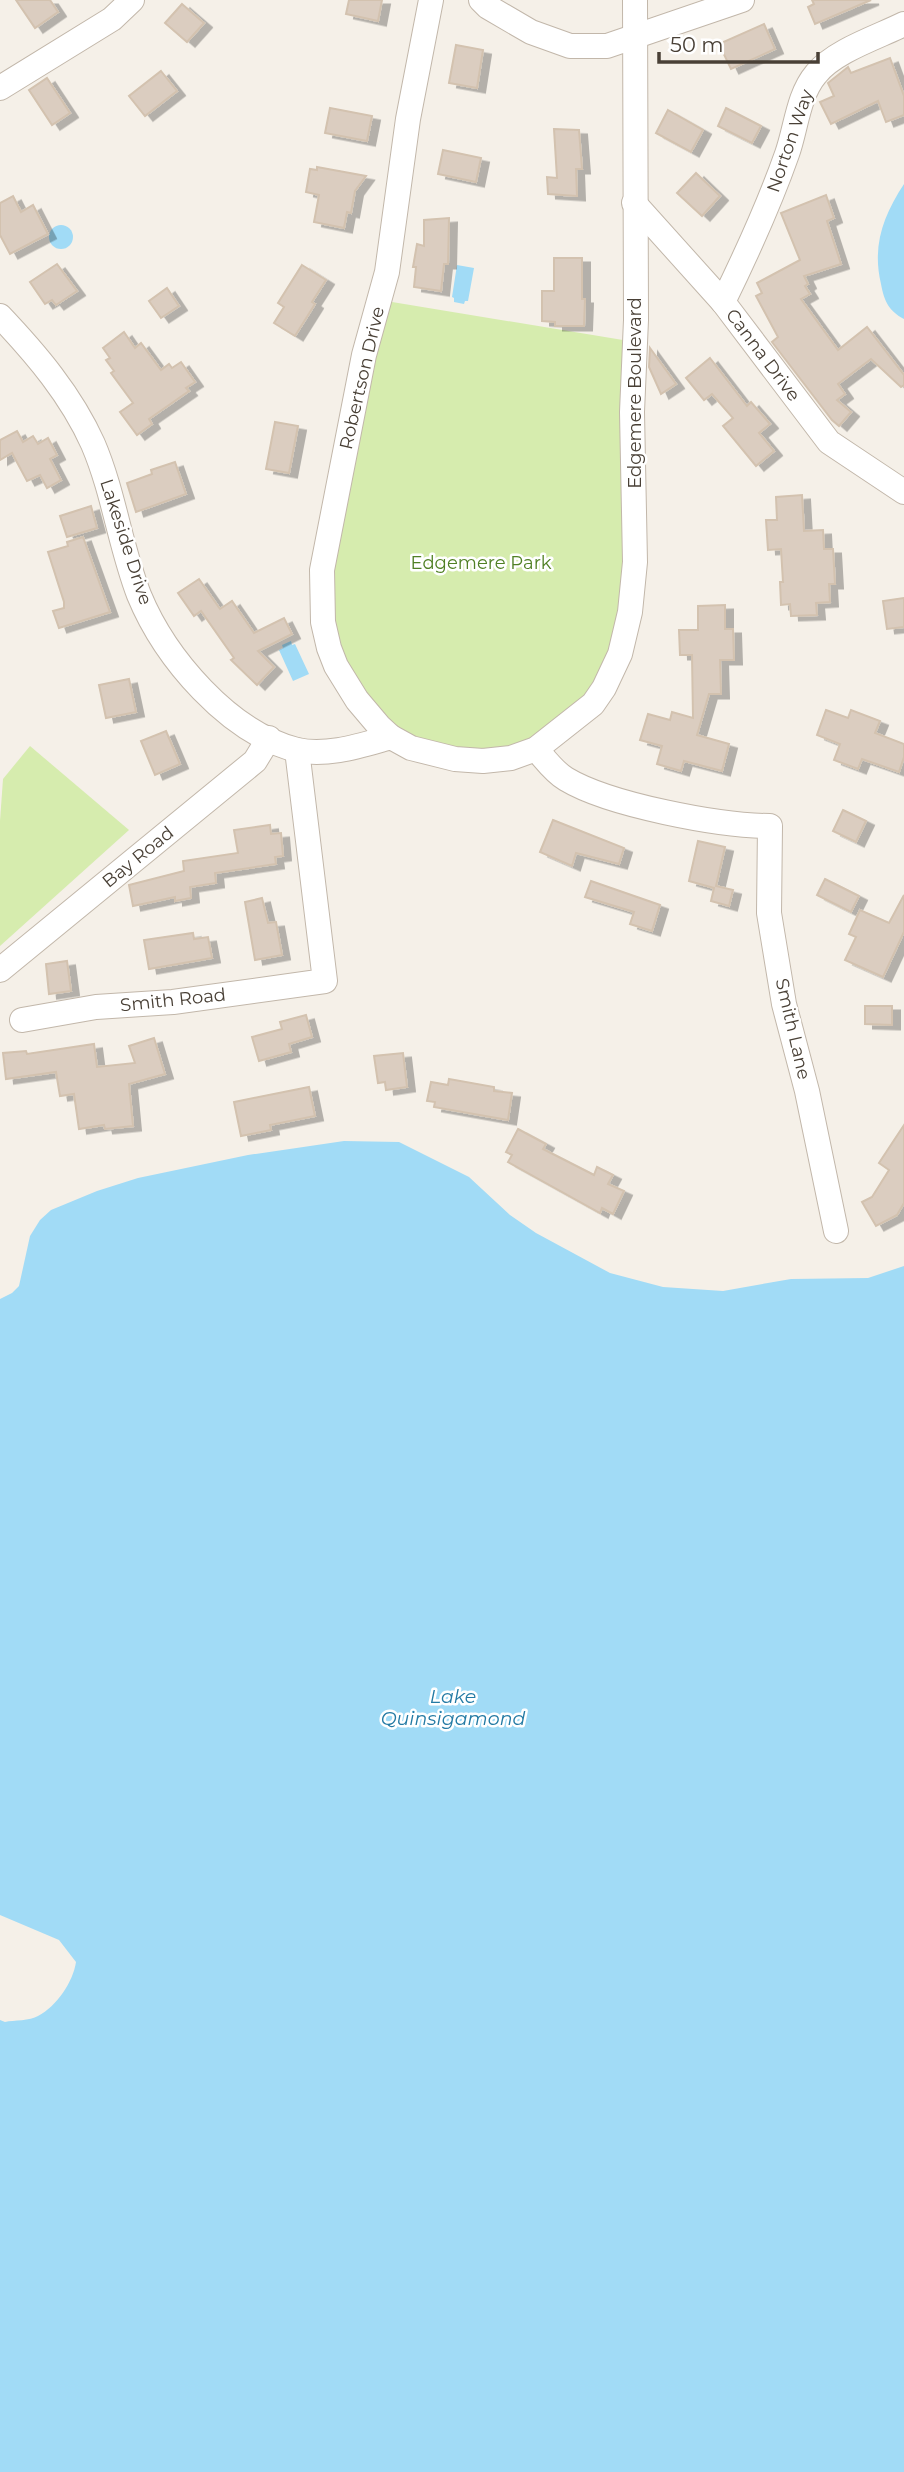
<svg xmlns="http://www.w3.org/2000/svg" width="904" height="2472" viewBox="0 0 904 2472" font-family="Montserrat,sans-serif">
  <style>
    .green { fill: #d6ecae }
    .water { fill: #a1dbf6 }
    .building { fill: #dbcdc0; stroke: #d3c2af; stroke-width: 2; filter: url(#shadow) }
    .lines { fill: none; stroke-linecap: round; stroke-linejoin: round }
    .minor-casing { stroke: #c2b7aa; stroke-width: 26 }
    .minor { stroke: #fff; stroke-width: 24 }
    .labels { text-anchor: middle; stroke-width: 5; stroke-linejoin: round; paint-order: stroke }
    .street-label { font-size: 18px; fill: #494036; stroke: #fff }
    .park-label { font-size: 18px; fill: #508024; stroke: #fff }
    .water-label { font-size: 19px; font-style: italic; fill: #237aa4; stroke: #fff }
  </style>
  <defs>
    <filter id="shadow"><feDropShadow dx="8" dy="4.5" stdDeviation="0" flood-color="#0004"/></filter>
  </defs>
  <rect width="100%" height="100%" fill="#f5f0e8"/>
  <!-- green -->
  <g class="green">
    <path d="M 380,300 L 635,342 L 635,562 L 593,704 L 511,758 L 391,737 L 357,700 L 322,602 Z"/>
    <path d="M 30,746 L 129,830 L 0,946 L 0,821 L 3,779 Z"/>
  </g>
  <!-- water -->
  <g class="water">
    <path d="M 904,184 L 904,319 C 889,311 884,301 881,284 C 872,246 883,216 904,184 Z"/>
    <circle cx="61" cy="237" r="12"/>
    <path d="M 457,265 L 474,268 L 468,301 L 465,301 L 464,304 L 454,302 L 454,298 L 452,297 Z"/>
    <path d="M 291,641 L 292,645 L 295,644 L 309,674 L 293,681 L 279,650 L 283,648 L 282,645 Z"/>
    <path d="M 344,1141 L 399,1142 L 469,1177 L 510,1215 L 536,1233 L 610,1273 L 663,1287 L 723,1291 L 791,1279 L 868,1278 L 904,1266 L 904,2472 L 0,2472 L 0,2020 L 5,2022 C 14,2020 30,2021 38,2016 C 57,2006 73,1982 76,1962 L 59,1940 L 0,1915 L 0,1299 L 12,1293 L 19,1286 L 30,1236 L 40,1220 L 51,1210 L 97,1191 L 138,1178 L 248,1155 Z"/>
  </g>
  <!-- building -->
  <g class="building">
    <path d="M 16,0 L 50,0 L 58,12 L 35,28 Z"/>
    <path d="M 349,0 L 382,0 L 378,21 L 346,14 Z"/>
    <path d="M 812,0 L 871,0 L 815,24 L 808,7 L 814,4 Z"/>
    <path d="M 182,4 L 204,23 L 187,42 L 165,23 Z"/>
    <path d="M 764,24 L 775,49 L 731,69 L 719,44 Z"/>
    <path d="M 456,45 L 483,50 L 477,88 L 449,83 Z"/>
    <path d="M 890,58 L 904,96 L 904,115 L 886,122 L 878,101 L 831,124 L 820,102 L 834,96 L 828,83 L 848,67 L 851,73 Z"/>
    <path d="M 161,71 L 177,91 L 145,116 L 129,96 Z"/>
    <path d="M 47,78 L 70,113 L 52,125 L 29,90 Z"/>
    <path d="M 330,108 L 372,116 L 367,141 L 325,133 Z"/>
    <path d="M 726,108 L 761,126 L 752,143 L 718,126 Z"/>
    <path d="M 668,110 L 703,130 L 691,152 L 656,133 Z"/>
    <path d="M 554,129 L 579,130 L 582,169 L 576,169 L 577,196 L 548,194 L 547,177 L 557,178 Z"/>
    <path d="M 443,150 L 481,158 L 476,182 L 438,174 Z"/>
    <path d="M 317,167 L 366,176 L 355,191 L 351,213 L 347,212 L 344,228 L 314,222 L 319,195 L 306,192 L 310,169 L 317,170 Z"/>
    <path d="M 696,173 L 720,196 L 702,216 L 677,193 Z"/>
    <path d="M 826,195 L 834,218 L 827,221 L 841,264 L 804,276 L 808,284 L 805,286 L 810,294 L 801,299 L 838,350 L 867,327 L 904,375 L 904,385 L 901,387 L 871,359 L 838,384 L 845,394 L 837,400 L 851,412 L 839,426 L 832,420 L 772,342 L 778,337 L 756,296 L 762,293 L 757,283 L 800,260 L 781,213 Z"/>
    <path d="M 13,196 L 21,212 L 33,205 L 48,234 L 10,254 L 0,235 L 0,203 Z"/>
    <path d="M 449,218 L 448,264 L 444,264 L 441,291 L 414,287 L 416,267 L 413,267 L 417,244 L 424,246 L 424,220 Z"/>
    <path d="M 554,258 L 582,258 L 582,299 L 585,299 L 584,326 L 555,326 L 555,322 L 542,321 L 542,291 L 554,291 Z"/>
    <path d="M 57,264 L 77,291 L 56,305 L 52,300 L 45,304 L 30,282 Z"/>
    <path d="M 302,265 L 326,280 L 312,302 L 315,304 L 295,336 L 274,323 L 284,307 L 278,303 Z"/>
    <path d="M 167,288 L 179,306 L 161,318 L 149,301 Z"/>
    <path d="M 124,332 L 135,348 L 141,343 L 161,370 L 169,364 L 172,368 L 181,362 L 195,382 L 186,388 L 189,391 L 149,419 L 152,424 L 137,435 L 120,412 L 133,403 L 111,373 L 114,371 L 106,360 L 110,358 L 103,348 Z"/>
    <path d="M 650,348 L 676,384 L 661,394 L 649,367 Z"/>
    <path d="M 710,358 L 747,406 L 751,402 L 770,424 L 759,433 L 774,451 L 756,466 L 723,426 L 733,418 L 712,394 L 704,400 L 686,378 Z"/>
    <path d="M 275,422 L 298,426 L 289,473 L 266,469 Z"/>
    <path d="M 17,431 L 23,442 L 33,436 L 38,444 L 48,438 L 57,455 L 50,459 L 61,480 L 47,488 L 40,475 L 27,481 L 12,453 L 0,460 L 0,440 Z"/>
    <path d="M 175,462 L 186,494 L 136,512 L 127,483 L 152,474 L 151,470 Z"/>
    <path d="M 802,495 L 804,531 L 823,530 L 824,549 L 833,549 L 835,584 L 829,584 L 830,602 L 816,603 L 817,615 L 791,616 L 790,604 L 781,605 L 780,582 L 783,582 L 781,549 L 768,550 L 766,520 L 777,520 L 776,497 Z"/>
    <path d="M 91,506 L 97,528 L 67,537 L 60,516 Z"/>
    <path d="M 83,537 L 110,612 L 59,628 L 53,611 L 64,608 L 64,602 L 48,552 L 68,546 L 67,542 Z"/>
    <path d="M 199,579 L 220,609 L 232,601 L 254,633 L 284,618 L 292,634 L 258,651 L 274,667 L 257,685 L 231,660 L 234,658 L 201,611 L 194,616 L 178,593 Z"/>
    <path d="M 904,598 L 904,627 L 887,629 L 883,601 Z"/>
    <path d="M 725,605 L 725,629 L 733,629 L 734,660 L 720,660 L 721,694 L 709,694 L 697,735 L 729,744 L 722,771 L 684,761 L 681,771 L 657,764 L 662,746 L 640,740 L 648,714 L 670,720 L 672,712 L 693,718 L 692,655 L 680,655 L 679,630 L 698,630 L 698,606 Z"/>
    <path d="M 129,679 L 136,712 L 106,718 L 99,685 Z"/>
    <path d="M 826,710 L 848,718 L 851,710 L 880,721 L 875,733 L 904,744 L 904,757 L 899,772 L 862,759 L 858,769 L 834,760 L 840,744 L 817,735 Z"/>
    <path d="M 166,731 L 180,764 L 155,775 L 141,741 Z"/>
    <path d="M 843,810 L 866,821 L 856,842 L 833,831 Z"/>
    <path d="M 553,820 L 624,848 L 619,864 L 576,853 L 572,866 L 540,852 Z"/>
    <path d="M 270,825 L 271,834 L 281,833 L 283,856 L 275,857 L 276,864 L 215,873 L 216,883 L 190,887 L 191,898 L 175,901 L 175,897 L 133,906 L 129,885 L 184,871 L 183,861 L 238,853 L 234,830 Z"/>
    <path d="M 698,841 L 725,847 L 716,886 L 733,890 L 729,906 L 711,901 L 714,888 L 689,881 Z"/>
    <path d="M 825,879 L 859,896 L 851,912 L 817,895 Z"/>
    <path d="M 591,881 L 660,905 L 652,931 L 630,924 L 634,912 L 585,897 Z"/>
    <path d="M 904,895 L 904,932 L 883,977 L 845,960 L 856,937 L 849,934 L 860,910 L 889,923 Z"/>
    <path d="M 262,898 L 268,923 L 276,922 L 282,955 L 255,960 L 245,902 Z"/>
    <path d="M 193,933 L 194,939 L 208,937 L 212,958 L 149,969 L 144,940 Z"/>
    <path d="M 67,961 L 71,991 L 49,994 L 46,964 Z"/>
    <path d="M 865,1006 L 892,1006 L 892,1025 L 865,1024 Z"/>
    <path d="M 306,1015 L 312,1037 L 289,1044 L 291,1052 L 259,1061 L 252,1037 L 282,1029 L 280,1022 Z"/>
    <path d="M 154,1038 L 165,1074 L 129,1084 L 133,1126 L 105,1129 L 104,1125 L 79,1129 L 74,1094 L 60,1096 L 56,1072 L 6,1079 L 3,1053 L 26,1051 L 27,1054 L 94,1044 L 97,1067 L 135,1063 L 129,1046 Z"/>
    <path d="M 403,1053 L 407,1087 L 386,1090 L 385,1082 L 378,1083 L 374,1056 Z"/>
    <path d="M 449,1079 L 494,1087 L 494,1091 L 512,1093 L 508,1120 L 434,1107 L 435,1102 L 427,1101 L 431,1082 L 448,1085 Z"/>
    <path d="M 309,1087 L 315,1116 L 270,1125 L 271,1130 L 241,1136 L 234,1102 Z"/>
    <path d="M 904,1125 L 904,1203 L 897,1215 L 876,1226 L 862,1202 L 872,1197 L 889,1170 L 879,1163 Z"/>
    <path d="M 518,1129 L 546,1144 L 543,1149 L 594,1175 L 597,1167 L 613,1175 L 608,1184 L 624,1191 L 613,1214 L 602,1208 L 600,1213 L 508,1162 L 512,1155 L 506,1152 Z"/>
  </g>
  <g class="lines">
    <defs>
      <g id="minor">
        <path d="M 481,0 L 488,7 L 531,32 L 570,46 L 607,46 L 742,0"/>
        <path d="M 0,88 L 112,19 L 132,0"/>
        <path d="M 634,203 L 723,302 L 829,442 L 904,492"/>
        <path d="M 723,302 C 747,253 769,205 787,154 C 796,129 798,95 816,74 C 834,51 878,37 904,24"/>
        <path d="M 0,316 C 36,354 71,395 93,444 C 114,493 120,546 139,595 C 165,658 229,733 297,750 C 327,757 362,745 391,737 L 411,748 L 455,759 L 483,761 L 511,758 L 536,749 L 593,704 L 604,688 L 620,654 L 630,612 L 635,562 L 632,412 L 636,320 L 635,0"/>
        <path d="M 391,737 L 379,726 L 357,700 L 336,666 L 329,648 L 323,622 L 322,570 L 364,355 L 387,272 L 408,119 L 431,0"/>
        <path d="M 536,749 C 545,759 554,772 566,779 C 609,805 720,826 770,826 L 769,913 L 784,1004 L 807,1091 L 836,1231"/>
        <path d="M 0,970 L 255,761 L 269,738"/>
        <path d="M 22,1020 L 96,1007 L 173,1002 L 325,981 L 297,750"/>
      </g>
    </defs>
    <!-- minor casing -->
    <use href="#minor" class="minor-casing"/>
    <!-- minor -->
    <use href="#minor" class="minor"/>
  </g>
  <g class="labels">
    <!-- street labels -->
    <g class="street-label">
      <text transform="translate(790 141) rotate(-71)" y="6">Norton Way</text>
      <text transform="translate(763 355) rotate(53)" y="6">Canna Drive</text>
      <text transform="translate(362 378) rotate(-77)" y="6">Robertson Drive</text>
      <text transform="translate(635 393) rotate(-90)" y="6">Edgemere Boulevard</text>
      <text transform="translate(126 542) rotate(72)" y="6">Lakeside Drive</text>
      <text transform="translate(138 857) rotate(-39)" y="6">Bay Road</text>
      <text transform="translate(173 1000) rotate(-6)" y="6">Smith Road</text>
      <text transform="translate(793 1029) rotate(77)" y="6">Smith Lane</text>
    </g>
    <!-- park labels -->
    <g class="park-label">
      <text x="481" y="569">Edgemere Park</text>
    </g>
    <!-- water labels -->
    <g class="water-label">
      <text x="453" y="1703">Lake<tspan x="453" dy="22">Quinsigamond</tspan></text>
    </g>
  </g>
  <!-- scale -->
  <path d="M659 52v10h159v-10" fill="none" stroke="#494036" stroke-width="3.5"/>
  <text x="670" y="52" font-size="21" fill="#494036" stroke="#ffffff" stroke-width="5" paint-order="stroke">50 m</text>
</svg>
